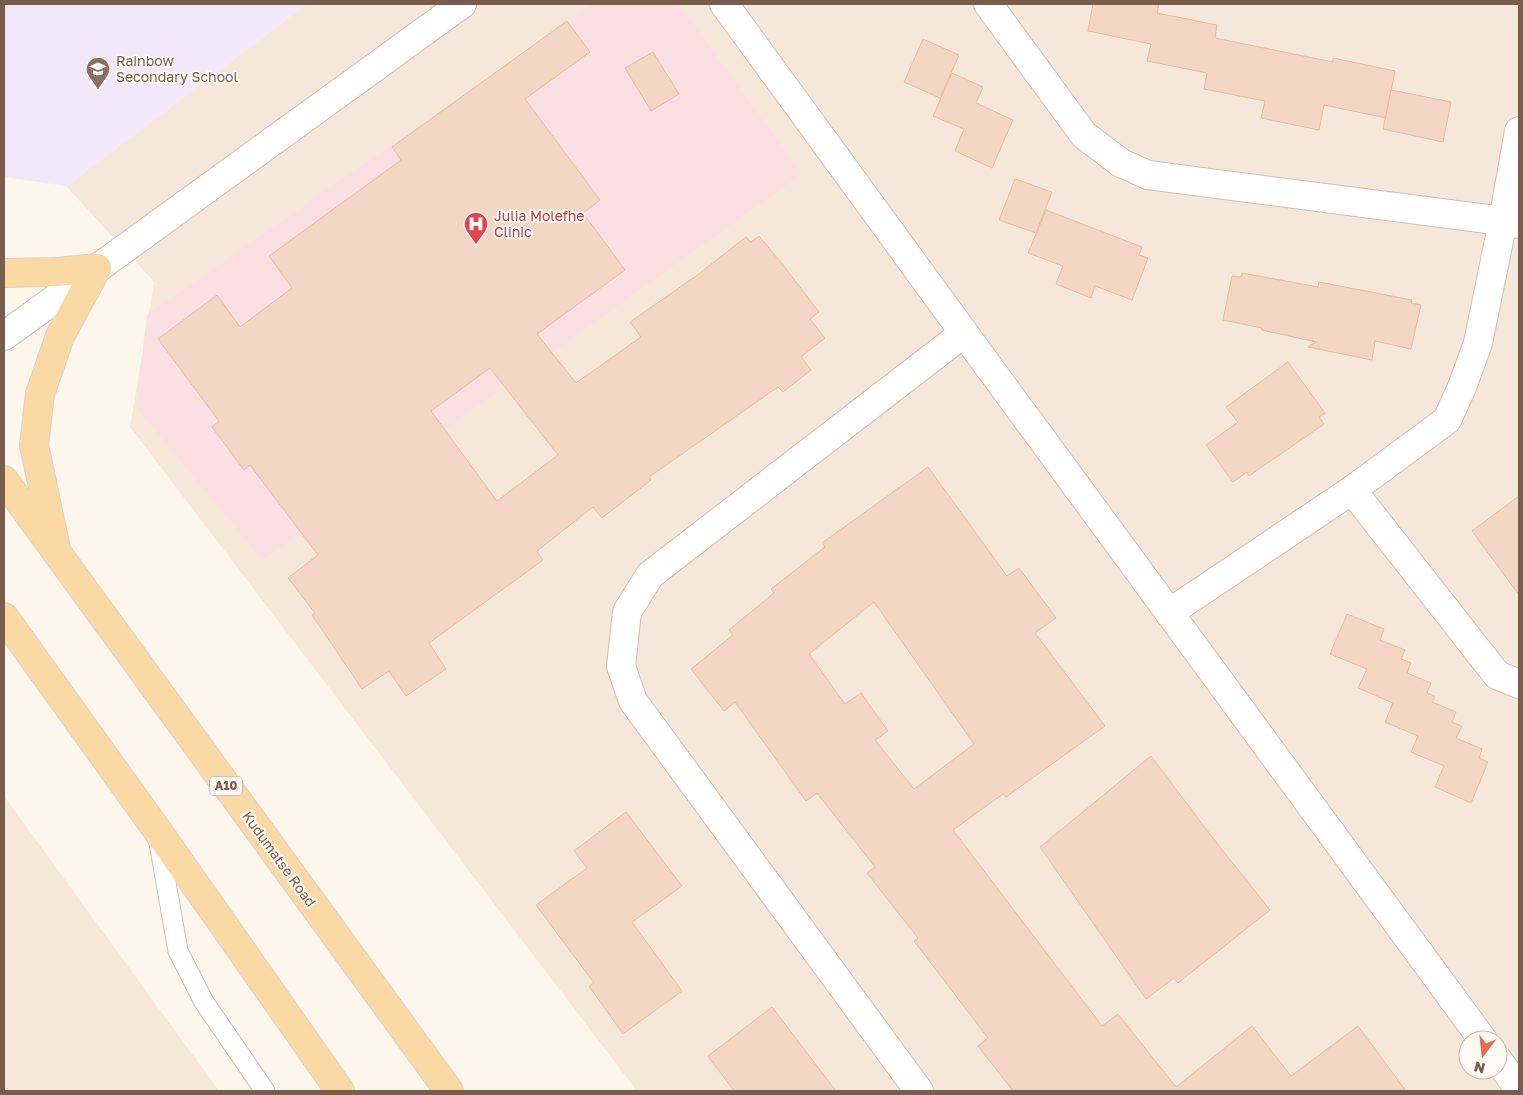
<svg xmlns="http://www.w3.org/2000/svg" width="1523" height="1095" viewBox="0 0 1523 1095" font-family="'Golos Text',sans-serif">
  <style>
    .residential { fill: #f5e8da; fill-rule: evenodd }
    .education { fill: #f3e8fa }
    .medical { fill: #fbdfe3 }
    .building { fill: #f3d5c3; stroke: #e6bba3; fill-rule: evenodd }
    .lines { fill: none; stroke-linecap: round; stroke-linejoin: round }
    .service-casing { stroke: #d1beb0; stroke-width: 21 }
    .minor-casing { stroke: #d1beb0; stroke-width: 30 }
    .tertiary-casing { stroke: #d1beb0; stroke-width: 30 }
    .primary-casing { stroke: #dad1cd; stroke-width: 30 }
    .service { stroke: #fff; stroke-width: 19 }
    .minor { stroke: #fff; stroke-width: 28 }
    .tertiary { stroke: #fff; stroke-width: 28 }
    .primary { stroke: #fbd9a5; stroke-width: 28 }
    .labels { text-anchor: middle; stroke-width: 4; stroke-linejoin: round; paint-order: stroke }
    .shield { fill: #fffaf3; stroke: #a28b7f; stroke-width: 1 }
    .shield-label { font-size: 12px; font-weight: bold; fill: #7a5c4d }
    .education-label { font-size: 14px; fill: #785e54; stroke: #fffaf3; text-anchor: start }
    .health-label { font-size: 14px; fill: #be3a42; stroke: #fffaf3; text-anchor: start }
    .street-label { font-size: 14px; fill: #7a5c4d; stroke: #fffaf3 }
  </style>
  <rect width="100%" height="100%" fill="#fdf6ec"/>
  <!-- residential -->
  <g class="residential">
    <path d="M 307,4 L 1519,4 L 1519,1091 L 637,1091 L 130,427 L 154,282 L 66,186 ZM 1468,1040 L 1498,1040 L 1498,1070 L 1468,1070 Z"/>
    <path d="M 4,796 L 219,1091 L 4,1091 Z"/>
  </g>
  <!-- education -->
  <path class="education" d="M 4,4 L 307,4 L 66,186 L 4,177 Z"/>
  <!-- medical -->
  <path class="medical" d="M 593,4 L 679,4 L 802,174 L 262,560 L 136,407 L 147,315 Z"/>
  <!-- building -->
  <g class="building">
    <path d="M 1093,4 L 1159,4 L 1157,13 L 1217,25 L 1215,38 L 1333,62 L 1333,58 L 1395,71 L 1386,118 L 1324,105 L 1319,130 L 1261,118 L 1265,101 L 1204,89 L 1207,73 L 1147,61 L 1151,44 L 1088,31 Z"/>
    <path d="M 567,21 L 590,52 L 525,99 L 600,200 L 583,213 L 625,270 L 537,334 L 576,383 L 641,337 L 630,322 L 696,276 L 746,237 L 751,242 L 759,236 L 783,265 L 819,312 L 810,319 L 825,338 L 801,357 L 811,370 L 783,392 L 778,387 L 649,477 L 651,480 L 602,518 L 593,507 L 537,551 L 543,560 L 429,643 L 446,669 L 406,696 L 389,671 L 362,689 L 312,615 L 315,613 L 288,578 L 318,555 L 250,465 L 244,470 L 212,427 L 219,421 L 158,339 L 217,295 L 240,327 L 292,288 L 269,256 L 401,160 L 392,147 ZM 490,368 L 558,455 L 497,501 L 431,411 Z"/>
    <path d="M 923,39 L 959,55 L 940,98 L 904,82 Z"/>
    <path d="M 653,52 L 679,94 L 651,111 L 625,68 Z"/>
    <path d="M 952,73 L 983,87 L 976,103 L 1013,120 L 992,168 L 955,151 L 964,129 L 933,116 Z"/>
    <path d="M 1391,90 L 1451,102 L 1443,142 L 1383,129 Z"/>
    <path d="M 1015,179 L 1052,192 L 1036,233 L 999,220 Z"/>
    <path d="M 1046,210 L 1142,247 L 1139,255 L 1148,258 L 1132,300 L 1095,286 L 1091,298 L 1056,284 L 1063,266 L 1028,253 Z"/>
    <path d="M 1242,273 L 1318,287 L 1319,282 L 1412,300 L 1411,303 L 1421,305 L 1411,349 L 1375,341 L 1372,360 L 1308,347 L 1316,342 L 1262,330 L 1262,328 L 1223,320 L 1232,276 L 1241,277 Z"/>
    <path d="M 1288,362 L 1325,413 L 1319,417 L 1324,424 L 1249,476 L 1247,472 L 1233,482 L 1206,445 L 1238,422 L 1226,407 Z"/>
    <path d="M 928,467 L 1007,576 L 1019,568 L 1056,618 L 1035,633 L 1105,726 L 1006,797 L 1003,794 L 953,830 L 1102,1026 L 1118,1014 L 1176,1087 L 1252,1026 L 1291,1076 L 1358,1026 L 1406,1091 L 1013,1091 L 978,1046 L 988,1038 L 914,941 L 918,938 L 867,873 L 875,867 L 817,793 L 806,801 L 735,702 L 724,711 L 691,669 L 733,635 L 729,630 L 774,593 L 771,589 L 825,547 L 822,543 ZM 874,602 L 974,744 L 914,789 L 875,740 L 888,731 L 861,693 L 845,704 L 809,654 Z"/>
    <path d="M 1519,496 L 1519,595 L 1472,531 Z"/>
    <path d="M 1347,614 L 1384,629 L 1380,640 L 1405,650 L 1401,659 L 1411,663 L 1407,673 L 1431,683 L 1427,693 L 1435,696 L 1432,702 L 1456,712 L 1452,722 L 1462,726 L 1456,738 L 1482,749 L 1479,758 L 1488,762 L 1471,803 L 1435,787 L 1444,766 L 1411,752 L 1418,736 L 1385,722 L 1393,703 L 1358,688 L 1367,669 L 1330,654 Z"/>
    <path d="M 1151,756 L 1212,837 L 1270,910 L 1178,983 L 1174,978 L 1146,999 L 1040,847 Z"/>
    <path d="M 626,812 L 682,886 L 632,922 L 682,991 L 623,1034 L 589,986 L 594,983 L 536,905 L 587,868 L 574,851 Z"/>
    <path d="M 772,1007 L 836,1091 L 734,1091 L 708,1056 Z"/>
  </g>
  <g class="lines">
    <defs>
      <path id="service" d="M 158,837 L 178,951 L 204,1002 L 265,1091"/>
      <g id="minor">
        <path d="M 724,4 L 964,333 L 1483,1040"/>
        <path d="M 988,4 L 1084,135 L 1121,163 L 1148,175 L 1503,221 L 1519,224"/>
        <path d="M 1352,490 L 1497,675 L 1519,684"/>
        <path d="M 1169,613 L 1352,490 L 1447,420 L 1462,387 L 1478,343 L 1503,221 L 1519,131"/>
        <path d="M 1498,1060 L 1519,1089"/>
        <path d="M 919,1091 L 633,701 L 621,666 L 627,612 L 650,575 L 964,333"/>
      </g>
      <path id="tertiary" d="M 4,336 L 462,4"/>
      <g id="primary">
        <path d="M 4,273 L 56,272 L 97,268"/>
        <path d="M 4,480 L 449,1091"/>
        <path d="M 55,544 L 34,445 L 40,394 L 60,336 L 97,268"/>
        <path d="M 4,617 L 157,830 L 340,1091"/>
      </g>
    </defs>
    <!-- service casing -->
    <use href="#service" class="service-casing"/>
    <!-- minor casing -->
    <use href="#minor" class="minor-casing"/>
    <!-- tertiary casing -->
    <use href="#tertiary" class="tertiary-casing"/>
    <!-- primary casing -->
    <use href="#primary" class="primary-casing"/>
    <!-- service -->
    <use href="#service" class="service"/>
    <!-- minor -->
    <use href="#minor" class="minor"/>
    <!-- tertiary -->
    <use href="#tertiary" class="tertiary"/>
    <!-- primary -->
    <use href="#primary" class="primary"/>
  </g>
  <!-- icons -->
  <defs>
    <symbol id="school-pin" viewBox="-11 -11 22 30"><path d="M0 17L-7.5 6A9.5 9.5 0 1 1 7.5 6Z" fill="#8d6e63" stroke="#fffaf3"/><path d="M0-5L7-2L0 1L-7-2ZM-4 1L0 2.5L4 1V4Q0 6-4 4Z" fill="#fff"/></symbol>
    <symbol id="hospital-pin" viewBox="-11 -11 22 30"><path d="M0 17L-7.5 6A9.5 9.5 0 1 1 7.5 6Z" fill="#e0444e" stroke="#fffaf3"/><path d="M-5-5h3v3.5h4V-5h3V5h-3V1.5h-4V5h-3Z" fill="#fff"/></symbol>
  </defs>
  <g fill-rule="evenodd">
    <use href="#school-pin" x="84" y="55" width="28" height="38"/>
    <use href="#hospital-pin" x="462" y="210" width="28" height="38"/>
  </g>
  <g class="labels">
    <!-- shield labels -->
    <rect class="shield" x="210" y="776.5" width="32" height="19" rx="4"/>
    <g class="shield-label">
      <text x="226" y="790">A10</text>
    </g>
    <!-- education labels -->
    <g class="education-label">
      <text x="116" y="66">Rainbow<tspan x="116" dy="16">Secondary School</tspan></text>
    </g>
    <!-- health labels -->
    <g class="health-label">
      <text x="494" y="221">Julia Molefhe<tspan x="494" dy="16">Clinic</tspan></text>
    </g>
    <!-- street labels -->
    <g class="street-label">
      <text transform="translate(279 859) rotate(54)" y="5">Kudumatse Road</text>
    </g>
  </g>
  <!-- border -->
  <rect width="1523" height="1095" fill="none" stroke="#7a5c4d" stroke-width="10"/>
  <!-- north arrow -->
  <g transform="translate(1483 1055) rotate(195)"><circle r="24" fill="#fffaf3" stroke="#cabbb1"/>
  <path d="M0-4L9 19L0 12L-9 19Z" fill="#e76f51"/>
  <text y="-8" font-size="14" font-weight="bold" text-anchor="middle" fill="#7a5c4d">N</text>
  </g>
</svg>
